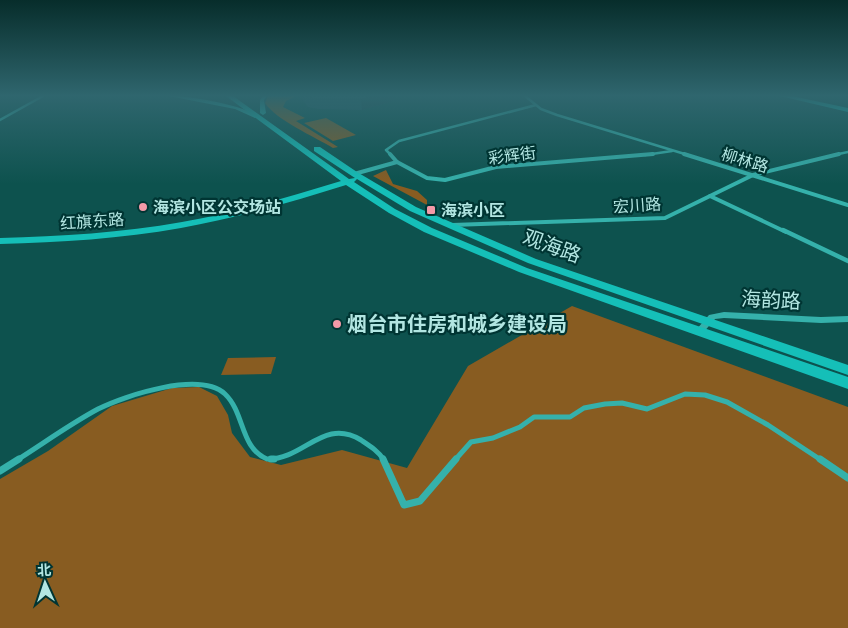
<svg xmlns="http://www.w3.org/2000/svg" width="848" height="628" viewBox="0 0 848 628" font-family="'Zilla Slab','Noto Sans SC',serif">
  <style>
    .green { fill: #885c21 }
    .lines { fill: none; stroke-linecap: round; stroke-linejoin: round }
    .pedestrian-far1 { stroke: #35b1ab; stroke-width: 5 }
    .pedestrian { stroke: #35b1ab; stroke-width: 7 }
    .minor-far2 { stroke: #35b1ab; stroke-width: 2.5 }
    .minor-far1 { stroke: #35b1ab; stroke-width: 4 }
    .minor { stroke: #35b1ab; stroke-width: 4.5 }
    .tertiary { fill: #35b1ab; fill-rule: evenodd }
    .secondary { fill: #25b8b2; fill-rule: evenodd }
    .primary { fill: #15bfb8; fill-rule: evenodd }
    .wall { fill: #1e5760 }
    .shaded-wall { fill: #18474e }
    .building { fill: #236570; stroke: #18474e }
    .poi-dot { fill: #f39aa8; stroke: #003533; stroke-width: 2 }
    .labels { text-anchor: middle; stroke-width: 4.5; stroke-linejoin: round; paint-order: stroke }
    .far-street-label { font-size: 16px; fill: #b2e6e2; stroke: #003533 }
    .far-poi-label { font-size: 16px; font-weight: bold; fill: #b2e6e2; stroke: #003533; text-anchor: start }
    .street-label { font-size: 20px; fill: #b2e6e2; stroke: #003533 }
    .poi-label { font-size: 20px; font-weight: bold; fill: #b2e6e2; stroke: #003533; text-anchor: start }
  </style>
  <rect width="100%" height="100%" fill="#0d524e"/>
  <!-- green -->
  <g class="green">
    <path d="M 268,96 L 296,96 L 286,101 L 283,107 L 305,118 L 296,121 L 338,147 L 333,148 C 315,137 276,120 265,103 Z"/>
    <path d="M 326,118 L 356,135 L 333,141 L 304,123 Z"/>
    <path d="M 386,170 L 393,184 L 417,191 L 427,200 L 427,205 L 373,176 Z"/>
    <path d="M 572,306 L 848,407 L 848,628 L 0,628 L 0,479 L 48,451 L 112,406 L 172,388 L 199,387 L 217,396 L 228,415 L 232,433 L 250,457 L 281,465 L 342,450 L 407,468 L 468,366 Z"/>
    <path d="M 276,357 L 271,374 L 221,375 L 228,358 Z"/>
  </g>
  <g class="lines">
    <!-- pedestrian-far1 -->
    <g class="pedestrian-far1">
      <path d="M 17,460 C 44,443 70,424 98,409 C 126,395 200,371 225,394 C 245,413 240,448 267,459 C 304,460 323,417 361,440 C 370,446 378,451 384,460"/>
      <path d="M 455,460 L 471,442 L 493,438 L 520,427 L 534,417 L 570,417 L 584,408 L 605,404 L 622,403 L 647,409 L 685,394 L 705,395 L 727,402 L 768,425 L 821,460"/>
    </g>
    <!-- pedestrian -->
    <g class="pedestrian">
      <path d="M 271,459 L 274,459"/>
      <path d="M 383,459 L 404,505 L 420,501 L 456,459"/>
      <path d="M 820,459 L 848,478"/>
      <path d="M 0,471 L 19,459"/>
    </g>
    <!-- minor-far2 -->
    <g class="minor-far2">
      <path d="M 525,96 L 541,109 L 557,115 L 688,155"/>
      <path d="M 0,120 L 43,96"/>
      <path d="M 391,155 L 386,150 L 399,141 L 536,105"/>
      <path d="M 645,155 L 672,151"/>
      <path d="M 834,155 L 848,152"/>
    </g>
    <!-- minor-far1 -->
    <g class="minor-far1">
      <path d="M 684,154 L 848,205"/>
      <path d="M 397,162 L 427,178 L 445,180 L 496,167 L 653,154"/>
      <path d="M 354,174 L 397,162 L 390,154"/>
      <path d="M 710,196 L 786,232"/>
      <path d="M 452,225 L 665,218 L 753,175 L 839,154"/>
    </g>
    <!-- minor -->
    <path class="minor" d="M 783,230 L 848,261"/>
    <!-- tertiary -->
    <path class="tertiary" d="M 724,312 L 821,317 L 848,316 L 848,322 L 821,323 L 724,318 L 715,319 L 702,334 L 696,334 L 694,332 L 696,330 L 709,315 Z"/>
    <!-- secondary -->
    <g class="secondary">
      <path d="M 169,96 C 191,96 239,104 258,116 L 255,118 L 235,109 Z"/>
      <path d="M 263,96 L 267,96 L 264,100 L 266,113 L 263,115 L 260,113 L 260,100 Z"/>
    </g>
    <!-- primary -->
    <g class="primary">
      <path d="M 226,96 L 233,96 L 349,179 L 355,178 L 314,151 L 314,147 L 320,147 L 357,172 L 416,207 L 536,259 L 848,365 L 848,375 L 528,263 L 410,211 L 357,179 L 354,182 L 395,209 L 432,228 L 527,268 L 848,377 L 848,389 L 519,272 L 424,232 L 389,213 L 346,185 C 292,202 237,218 181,228 C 121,239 61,242 0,244 L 0,238 C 61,236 122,233 182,222 C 236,213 289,197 341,181 Z"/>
      <path d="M 780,96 L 792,96 L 848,108 L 848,112 Z"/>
    </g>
  </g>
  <!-- wall -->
  <path class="wall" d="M 302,96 L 395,96 L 393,101 L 362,110 L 318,109 L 308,107 L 303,101 Z"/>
  <!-- shaded-wall -->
  <path class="shaded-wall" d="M 373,96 L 395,96 L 393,101 L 362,110 L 361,99 Z"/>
  <!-- building -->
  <path class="building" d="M 306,96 L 373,96 L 361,99 L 317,99 Z"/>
  <!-- sky -->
  <linearGradient id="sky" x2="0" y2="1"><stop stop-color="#072d2b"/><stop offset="0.52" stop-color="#2f666e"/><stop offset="1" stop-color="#2f666e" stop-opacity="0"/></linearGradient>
  <rect width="848" height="184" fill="url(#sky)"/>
  <!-- markers -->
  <g class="poi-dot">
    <circle cx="143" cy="207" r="5"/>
    <rect x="426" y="205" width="10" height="10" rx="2.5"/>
    <circle cx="337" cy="324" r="5"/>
  </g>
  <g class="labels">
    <!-- far-street labels -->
    <g class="far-street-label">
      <text transform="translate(512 155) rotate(-7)" y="6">彩辉街</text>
      <text transform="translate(745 160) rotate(17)" y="6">柳林路</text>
      <text transform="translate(637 205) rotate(-4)" y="6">宏川路</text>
      <text transform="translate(92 221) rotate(-4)" y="6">红旗东路</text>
    </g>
    <!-- far-poi labels -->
    <g class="far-poi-label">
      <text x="153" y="213">海滨小区公交场站</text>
      <text x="441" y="216">海滨小区</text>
    </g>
    <!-- street labels -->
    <g class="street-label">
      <text transform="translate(552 246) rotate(20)" y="7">观海路</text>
      <text transform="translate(771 300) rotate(3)" y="7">海韵路</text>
    </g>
    <!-- poi labels -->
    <g class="poi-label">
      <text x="347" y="331">烟台市住房和城乡建设局</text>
    </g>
  </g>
  <!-- north arrow -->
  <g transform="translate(45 583) rotate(357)" stroke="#003533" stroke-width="4" paint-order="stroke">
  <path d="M0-4L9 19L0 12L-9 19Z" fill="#b2e6e2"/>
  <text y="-8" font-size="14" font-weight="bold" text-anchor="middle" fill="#b2e6e2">北</text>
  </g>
</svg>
